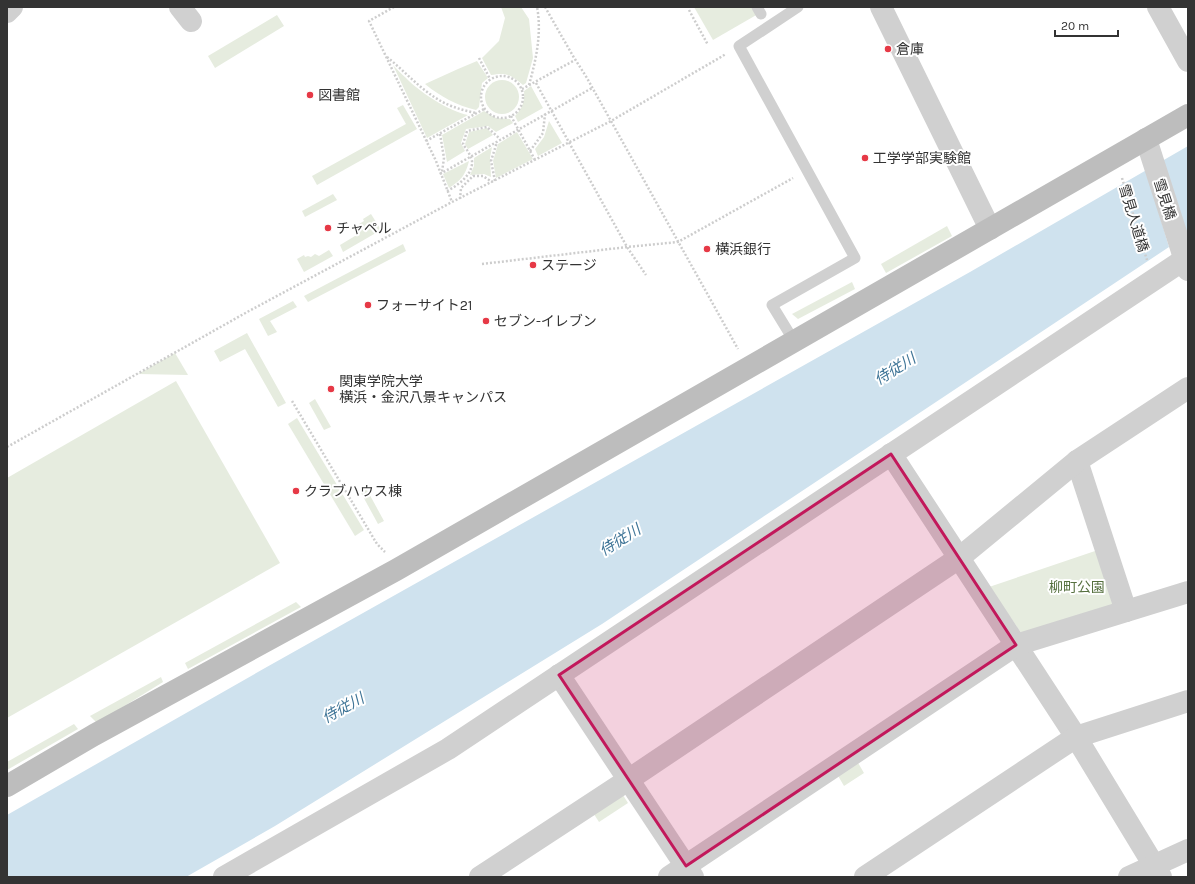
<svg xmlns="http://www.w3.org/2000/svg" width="1195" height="884" viewBox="0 0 1195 884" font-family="Karla,'Noto Sans JP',sans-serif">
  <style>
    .green { fill: #e6ecdf }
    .water { fill: #cfe2ee }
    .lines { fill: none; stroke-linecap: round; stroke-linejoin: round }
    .path { stroke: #cdcdcd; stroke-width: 2.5; stroke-dasharray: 2 2; stroke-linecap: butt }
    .lane { stroke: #d0d0d0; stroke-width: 11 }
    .street { stroke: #d0d0d0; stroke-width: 22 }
    .secondary { stroke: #bdbdbd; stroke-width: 22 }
    .marked { fill: #c2185b; fill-opacity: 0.2; stroke: #c2185b; stroke-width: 3; stroke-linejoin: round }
    .poi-dot { fill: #e63946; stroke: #fff; stroke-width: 1.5 }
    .labels { text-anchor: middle; stroke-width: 4; stroke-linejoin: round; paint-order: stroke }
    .poi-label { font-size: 14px; fill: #333; stroke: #fff; text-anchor: start }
    .street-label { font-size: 14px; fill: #333; stroke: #fff }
    .park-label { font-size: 14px; fill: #56703f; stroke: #fff }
    .water-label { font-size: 15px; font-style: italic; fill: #3f7597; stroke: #fff }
  </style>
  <rect width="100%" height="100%" fill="#fff"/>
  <!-- green -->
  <g class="green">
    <path d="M 501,7 L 521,7 L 529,19 L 533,58 L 526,83 L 523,85 C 511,75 507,72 491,75 L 482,58 L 499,41 L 505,18 Z"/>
    <path d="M 694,7 L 754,7 L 758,14 L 713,40 Z"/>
    <path d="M 277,15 L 284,26 L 215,68 L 208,56 Z"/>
    <path d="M 477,61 L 488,78 L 482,83 L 479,107 L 476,110 C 456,105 441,97 425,84 L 458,69 Z"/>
    <path d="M 393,65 C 397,69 401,74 406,78 C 418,91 450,112 468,115 L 427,138 Z"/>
    <circle cx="502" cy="97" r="17"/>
    <path d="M 531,86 L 543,108 L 518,122 L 515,116 C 522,109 525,101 524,91 Z"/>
    <path d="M 403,105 L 417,129 L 317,185 L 312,176 L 406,124 L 397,108 Z"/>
    <path d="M 484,111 L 496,118 L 510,119 L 513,123 L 496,132 L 488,126 L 466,129 L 461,143 L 465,151 L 447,162 L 442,135 Z"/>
    <path d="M 549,121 L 562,143 L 538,156 L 535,149 L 544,137 Z"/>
    <path d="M 487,128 L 493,135 L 468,149 L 465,144 L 469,132 Z"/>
    <path d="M 517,132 L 533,159 L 496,178 L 493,161 L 498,144 Z"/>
    <path d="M 492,147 L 490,158 L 491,177 L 484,174 L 470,175 L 474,166 L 474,158 Z"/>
    <path d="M 469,161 C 465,176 461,180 449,188 L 443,174 Z"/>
    <path d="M 333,194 L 337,200 L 305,217 L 302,211 Z"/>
    <path d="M 371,214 L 381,230 L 343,252 L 340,245 L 360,233 L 359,230 L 362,228 L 359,224 L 364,221 L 363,219 Z"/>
    <path d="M 947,226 L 952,236 L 886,273 L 881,264 Z"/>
    <path d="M 403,244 L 406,251 L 308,302 L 304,296 Z"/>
    <path d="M 329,250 L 333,256 L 304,272 L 297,259 L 304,255 L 305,257 L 308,256 L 311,257 L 315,254 L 319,256 Z"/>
    <path d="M 852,282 L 855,289 L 798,319 L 792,314 Z"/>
    <path d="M 293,301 L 297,307 L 270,321 L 277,332 L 268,336 L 259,319 Z"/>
    <path d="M 247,333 L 286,403 L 278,407 L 245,349 L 220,362 L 214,351 Z"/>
    <path d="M 175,353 L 188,375 L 138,374 Z"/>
    <path d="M 176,381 L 280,563 L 7,718 L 7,478 Z"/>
    <path d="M 315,399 L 331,427 L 324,430 L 309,403 Z"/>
    <path d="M 297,418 L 364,530 L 355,536 L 288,424 Z"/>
    <path d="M 366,488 L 384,521 L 378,524 L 360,491 Z"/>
    <path d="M 1098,550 L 1116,604 L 1022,634 L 989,587 Z"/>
    <path d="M 296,602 L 301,607 L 188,669 L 185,663 Z"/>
    <path d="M 161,677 L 163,682 L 97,723 L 90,716 Z"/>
    <path d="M 74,724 L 78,729 L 7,770 L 7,762 Z"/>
    <path d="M 857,761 L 864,773 L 844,786 L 837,774 Z"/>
    <path d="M 621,792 L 628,803 L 599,822 L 592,811 Z"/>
  </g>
  <!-- water -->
  <path class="water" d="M 1188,146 L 1188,236 L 1147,174 L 1169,247 L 602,624 L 275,826 L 186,877 L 7,877 L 7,815 L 265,668 L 970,272 Z"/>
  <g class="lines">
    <!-- path -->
    <g class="path">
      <path d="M 394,7 L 369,21 L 436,161 L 452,202"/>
      <path d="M 545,7 L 573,56 L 587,78 L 738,349"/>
      <path d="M 689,10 L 708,45"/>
      <path d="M 387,57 C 407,73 425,95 449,105 C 458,109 467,111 476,113"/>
      <path d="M 479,58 L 490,79"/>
      <circle cx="502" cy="97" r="21"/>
      <path d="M 536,83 L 627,247 L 646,275"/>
      <path d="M 529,85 C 536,60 542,33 537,7"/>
      <path d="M 522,89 L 575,60"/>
      <path d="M 511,116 L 535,160"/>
      <path d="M 440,134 L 444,158 L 442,172"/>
      <path d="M 426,141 L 484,109"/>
      <path d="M 530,151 L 543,133 L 545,114"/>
      <path d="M 440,174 L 592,88"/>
      <path d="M 1122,178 L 1147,260"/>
      <path d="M 495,181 L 491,161 L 497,142"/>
      <path d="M 447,191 C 457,186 471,176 472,164 C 473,157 466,149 463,144 L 467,131 L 487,127 L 500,139"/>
      <path d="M 460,199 L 461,188 L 473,176 L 483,176 L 492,182"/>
      <path d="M 482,264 L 627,247 L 678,242 L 793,178"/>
      <path d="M 292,401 L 377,544 L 385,552"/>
      <path d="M 7,447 L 249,311 L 452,202 L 611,121 L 726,54"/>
    </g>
    <!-- lane -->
    <g class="lane">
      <path d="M 757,7 L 761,14"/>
      <path d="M 794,341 L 772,305 L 855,258 L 739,46 L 798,7"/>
    </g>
    <!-- street -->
    <g class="street">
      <path d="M 180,7 L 191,21"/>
      <path d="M 881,7 L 990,229"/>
      <path d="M 1158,7 L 1188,61"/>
      <path d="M 7,12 L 12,7"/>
      <path d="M 1146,139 L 1188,270"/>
      <path d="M 891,454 L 1076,737 L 1161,877"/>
      <path d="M 1077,461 L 1126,611"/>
      <path d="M 559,675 L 693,877"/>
      <path d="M 224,877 L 448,749 L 1185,259"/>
      <path d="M 480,877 L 628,780 L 959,558 L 1077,461 L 1188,388"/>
      <path d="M 669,877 L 1016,645 L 1188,592"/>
      <path d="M 865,877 L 1076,737 L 1188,701"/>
      <path d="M 1129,877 L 1188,850"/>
    </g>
    <!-- secondary -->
    <path class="secondary" d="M 7,786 L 94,735 L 396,570 L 1188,115"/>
  </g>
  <!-- marked area -->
  <path class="marked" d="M 891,454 L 1016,645 L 686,866 L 559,675 Z"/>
  <!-- markers -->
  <g class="poi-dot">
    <circle cx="888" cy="49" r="4"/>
    <circle cx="310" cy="95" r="4"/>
    <circle cx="865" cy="158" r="4"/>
    <circle cx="328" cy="228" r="4"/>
    <circle cx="707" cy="249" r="4"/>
    <circle cx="533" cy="265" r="4"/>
    <circle cx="368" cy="305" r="4"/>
    <circle cx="486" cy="321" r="4"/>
    <circle cx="331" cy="389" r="4"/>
    <circle cx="296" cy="491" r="4"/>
  </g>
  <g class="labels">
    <!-- poi labels -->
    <g class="poi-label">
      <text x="896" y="54">倉庫</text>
      <text x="318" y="100">図書館</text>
      <text x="873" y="163">工学学部実験館</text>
      <text x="336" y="233">チャペル</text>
      <text x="715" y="254">横浜銀行</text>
      <text x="541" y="270">ステージ</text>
      <text x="376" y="310">フォーサイト21</text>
      <text x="494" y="326">セブン-イレブン</text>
      <text x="339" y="386">関東学院大学<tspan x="339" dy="16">横浜・金沢八景キャンパス</tspan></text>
      <text x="304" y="496">クラブハウス棟</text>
    </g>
    <!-- street labels -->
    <g class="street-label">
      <text transform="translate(1165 199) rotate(72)" y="5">雪見橋</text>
      <text transform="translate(1134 218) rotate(73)" y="5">雪見人道橋</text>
    </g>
    <!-- park labels -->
    <g class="park-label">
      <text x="1077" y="592">柳町公園</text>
    </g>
    <!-- water labels -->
    <g class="water-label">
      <text transform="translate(895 369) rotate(-32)" y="5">侍従川</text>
      <text transform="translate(620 540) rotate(-32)" y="5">侍従川</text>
      <text transform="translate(343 708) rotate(-29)" y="5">侍従川</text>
    </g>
  </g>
  <!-- border -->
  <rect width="1195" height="884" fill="none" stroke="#333333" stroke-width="16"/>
  <!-- scale -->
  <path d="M1055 30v6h63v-6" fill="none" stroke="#333333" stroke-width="2"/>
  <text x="1061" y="30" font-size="12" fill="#333333" stroke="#ffffff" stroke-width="3" paint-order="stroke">20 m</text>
</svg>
